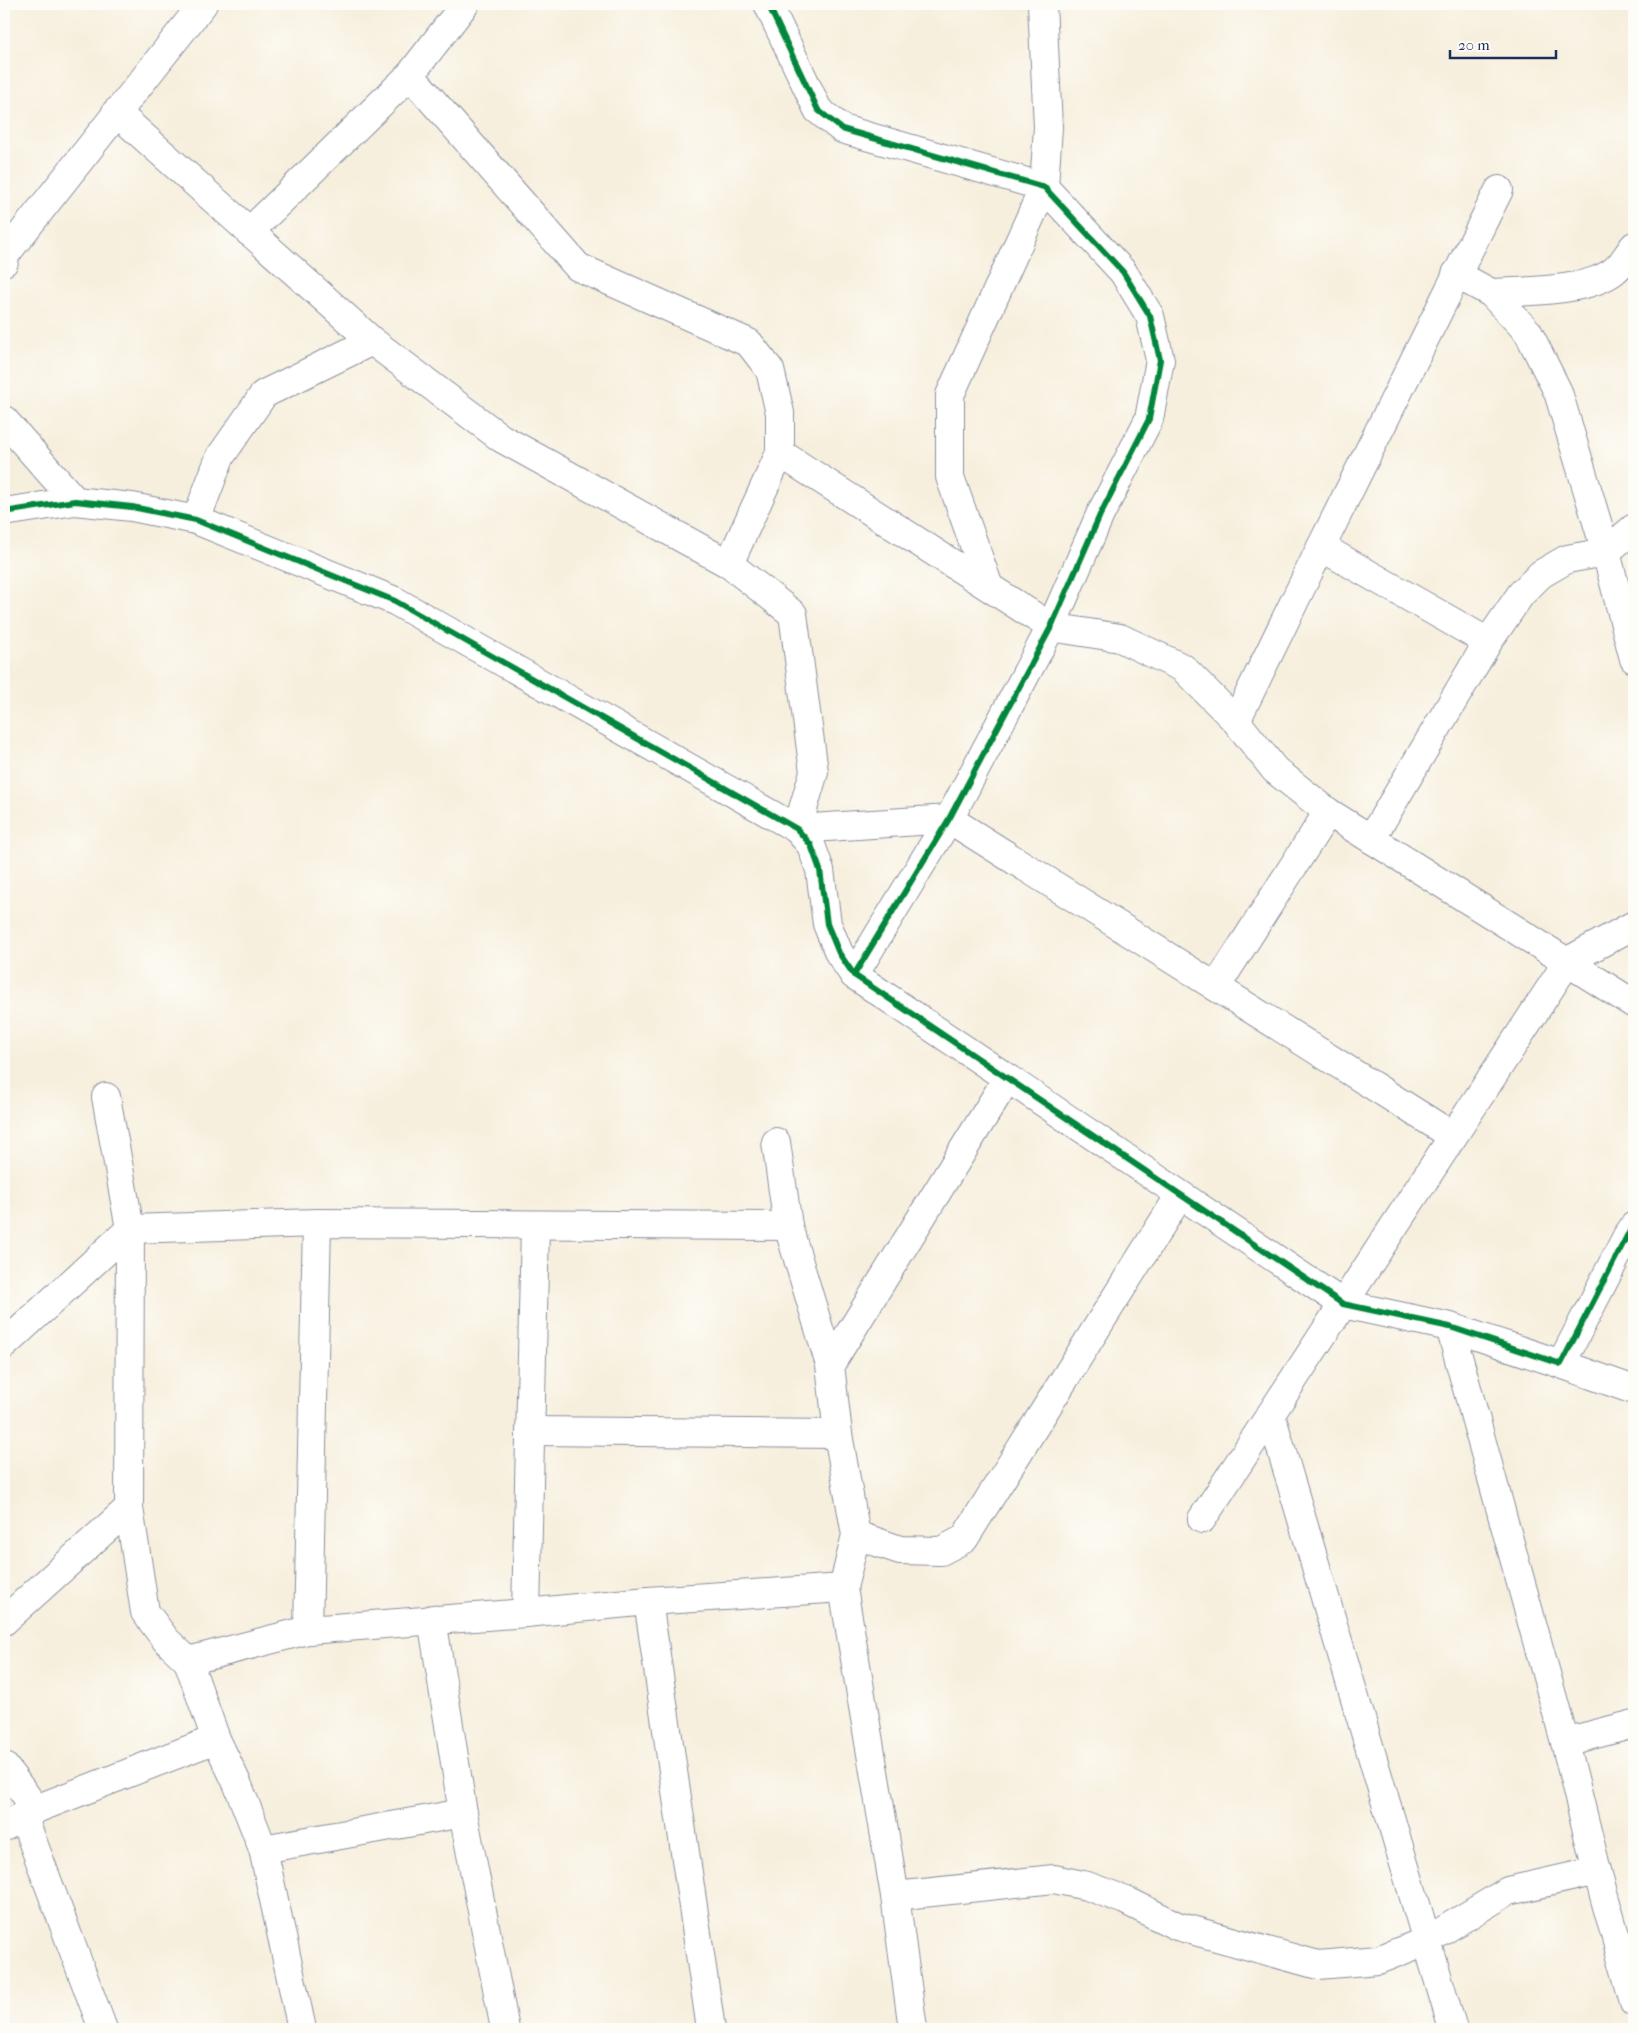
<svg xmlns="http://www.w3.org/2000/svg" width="1638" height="2033" viewBox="0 0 1638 2033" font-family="'IM FELL French Canon',serif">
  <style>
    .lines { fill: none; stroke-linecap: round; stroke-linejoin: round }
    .minor-casing { stroke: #898f9e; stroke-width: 30 }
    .minor { stroke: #fff; stroke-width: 28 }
    .cycleway-casing { stroke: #fdfcf7; stroke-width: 9 }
    .cycleway { stroke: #00873e; stroke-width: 6 }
  </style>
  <rect width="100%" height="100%" fill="#fdfcf7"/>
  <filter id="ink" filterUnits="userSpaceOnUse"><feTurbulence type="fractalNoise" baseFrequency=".02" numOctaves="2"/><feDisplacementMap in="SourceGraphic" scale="10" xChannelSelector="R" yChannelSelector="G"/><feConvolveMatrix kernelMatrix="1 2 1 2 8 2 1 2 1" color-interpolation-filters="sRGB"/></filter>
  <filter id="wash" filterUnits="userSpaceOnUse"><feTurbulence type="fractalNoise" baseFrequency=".0096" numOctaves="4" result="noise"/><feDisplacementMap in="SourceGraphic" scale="20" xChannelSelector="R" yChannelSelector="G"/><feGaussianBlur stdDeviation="1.12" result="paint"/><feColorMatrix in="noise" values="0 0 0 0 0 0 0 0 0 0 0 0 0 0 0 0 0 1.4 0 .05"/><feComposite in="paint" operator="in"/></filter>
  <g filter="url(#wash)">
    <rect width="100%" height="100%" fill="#f7efdd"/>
  </g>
  <g filter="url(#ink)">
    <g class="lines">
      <defs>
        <g id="minor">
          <path d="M 768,4 L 818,110 L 842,129 L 1044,187 L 1123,272 L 1150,316 L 1160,360 L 1149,419 L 1100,515 L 1051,627 L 949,819 L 854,975"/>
          <path d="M 410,75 L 578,267 L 749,343 L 770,370 L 780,413 L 780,453 L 729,564"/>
          <path d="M 116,112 L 372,341 L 501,438 L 729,564 L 793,614 L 814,772 L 797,829 L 949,819 L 1453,1136"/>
          <path d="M 249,232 L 410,75 L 465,4"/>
          <path d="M 4,262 L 5,255 L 203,4"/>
          <path d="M 1456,274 L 1491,293 L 1528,332 L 1558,392 L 1606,552 L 1634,659"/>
          <path d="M 1491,293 C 1524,291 1590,292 1615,270 C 1623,264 1628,253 1634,246"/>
          <path d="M 4,420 L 75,501"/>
          <path d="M 780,453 L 1051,627 L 1120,638 L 1183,668 L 1236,721 L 1275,770 L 1328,812 L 1634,1004"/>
          <path d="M 4,512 L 75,501 L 132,507 L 196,520 L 395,601 L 797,829 L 811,845 L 820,870 L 827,924 L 839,953 L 854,975 L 1343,1304 L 1450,1327 L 1561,1364 L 1627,1236 L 1634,1226"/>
          <path d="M 196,520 L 220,457 L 264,394 L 372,341"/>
          <path d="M 1321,547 L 1488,642"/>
          <path d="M 989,587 L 950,477 L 950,395 L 1044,187 L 1048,127 L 1042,4"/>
          <path d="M 1236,721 L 1321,547 L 1499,190"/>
          <path d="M 1371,839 L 1488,642 L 1521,594 L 1541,574 L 1567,559 L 1606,552 L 1634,528"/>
          <path d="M 1216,987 L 1328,812"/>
          <path d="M 106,1097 L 130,1229 L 129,1508 L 145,1612 L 166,1640 L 188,1661 L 216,1739 L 237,1783 L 263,1849 L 302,2029"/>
          <path d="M 776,1142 L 788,1226 L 830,1365 L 838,1434 L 856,1535 L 843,1588 L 895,1896 L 913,2029"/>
          <path d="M 1450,1327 L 1565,1742 L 1597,1871 L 1634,2002"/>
          <path d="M 4,1345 L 130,1229 L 317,1223 L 788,1226"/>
          <path d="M 1561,1364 L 1634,1390"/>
          <path d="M 830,1365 L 1007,1079"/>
          <path d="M 1271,1415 L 1453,2029"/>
          <path d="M 530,1431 L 838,1434"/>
          <path d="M 1202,1519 L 1568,961 L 1634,925"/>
          <path d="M 856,1535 L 900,1550 L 941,1551 L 964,1539 L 1180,1195"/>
          <path d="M 648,1601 L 711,2029"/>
          <path d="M 526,1613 L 535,1226"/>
          <path d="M 432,1619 L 463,1813 L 505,2029"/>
          <path d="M 4,1621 L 129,1508"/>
          <path d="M 308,1630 L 317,1223"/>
          <path d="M 188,1661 L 308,1630 L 526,1613 L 648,1601 L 843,1588"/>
          <path d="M 1565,1742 L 1634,1724"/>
          <path d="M 4,1766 L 36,1809"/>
          <path d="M 23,1816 L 103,2029"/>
          <path d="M 4,1827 L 36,1809 L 216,1739"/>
          <path d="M 263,1849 L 463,1813"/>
          <path d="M 895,1896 L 1054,1879 L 1087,1886 L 1125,1900 L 1177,1926 L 1318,1965 L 1378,1960 L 1426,1941 L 1508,1891 L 1597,1871"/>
        </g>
      </defs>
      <!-- minor casing -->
      <use href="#minor" class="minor-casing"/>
      <!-- minor -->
      <use href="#minor" class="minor"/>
      <defs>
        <g id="cycleway">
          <path d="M 768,4 L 818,110 L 842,129 L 1044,187 L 1123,272 L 1150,316 L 1160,360 L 1149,419 L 1100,515 L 1051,627 L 949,819 L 854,975"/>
          <path d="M 4,512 L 75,501 L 132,507 L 196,520 L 395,601 L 797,829 L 811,845 L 820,870 L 827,924 L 839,953 L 854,975 L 1343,1304 L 1450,1327 L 1561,1364 L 1627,1236 L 1634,1226"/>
        </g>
      </defs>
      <!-- cycleway casing -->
      <use href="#cycleway" class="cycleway-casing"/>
      <!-- cycleway -->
      <use href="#cycleway" class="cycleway"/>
    </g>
  </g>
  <!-- margin -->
  <rect width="1638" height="2033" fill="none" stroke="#fdfcf7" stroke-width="20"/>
  <!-- scale -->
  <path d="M1450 50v8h106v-8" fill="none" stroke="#1b2f5e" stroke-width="2.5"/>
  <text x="1458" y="50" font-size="15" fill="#1b2f5e" stroke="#fdfcf7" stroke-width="4" paint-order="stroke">20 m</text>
</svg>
